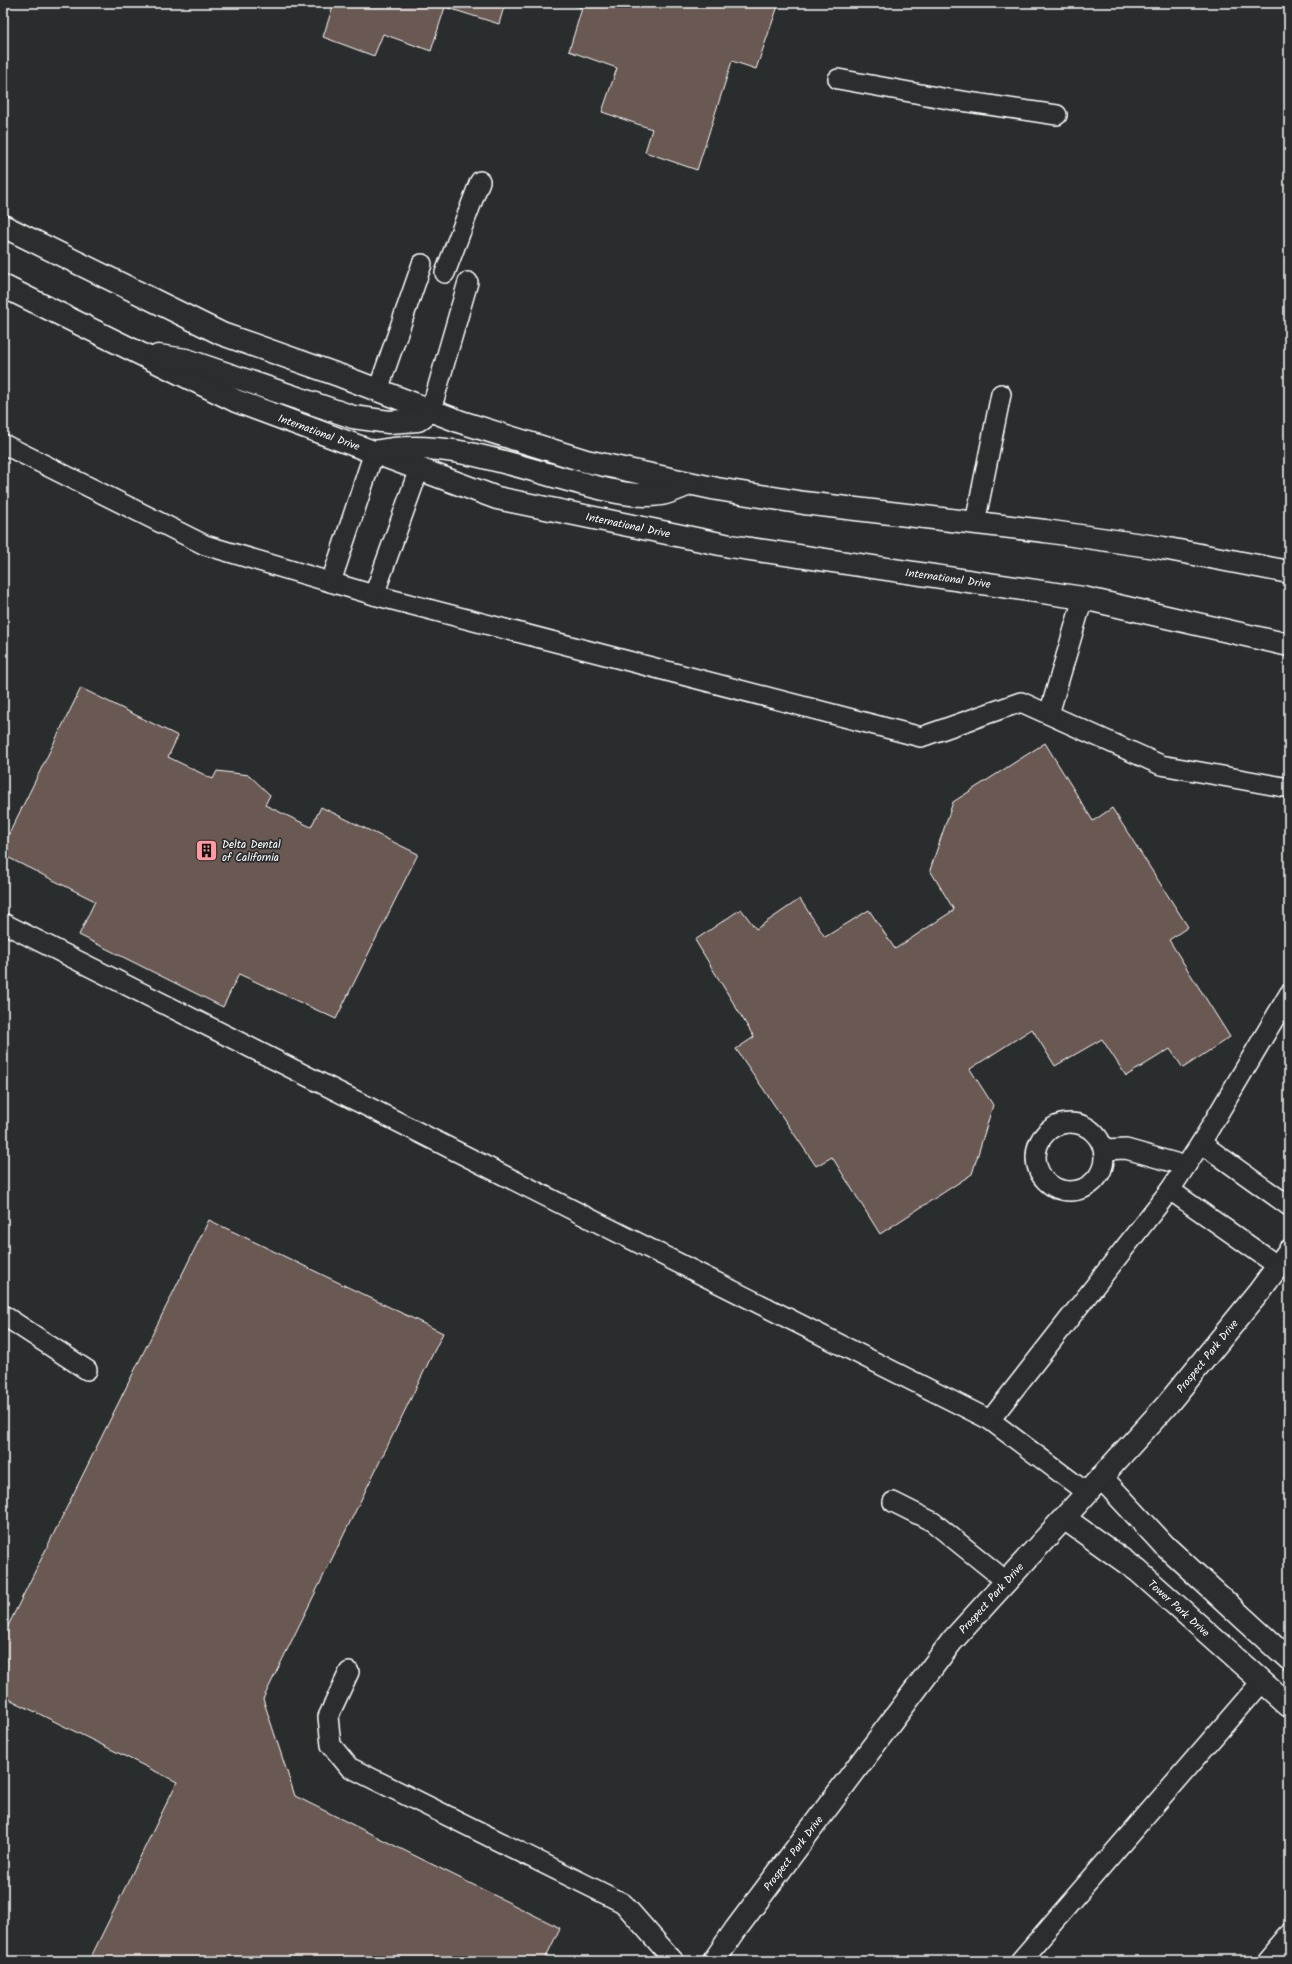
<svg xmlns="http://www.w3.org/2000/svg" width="1292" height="1964" viewBox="0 0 1292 1964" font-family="Kalam,sans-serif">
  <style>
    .building { fill: #6a5952; stroke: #fff }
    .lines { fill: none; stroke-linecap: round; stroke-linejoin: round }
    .service-casing { stroke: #fff; stroke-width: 22 }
    .minor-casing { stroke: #fff; stroke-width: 25 }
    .tertiary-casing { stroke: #fff; stroke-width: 25 }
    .secondary-casing { stroke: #fff; stroke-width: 25 }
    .service { stroke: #2a2d2e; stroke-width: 19 }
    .minor { stroke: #2a2d2e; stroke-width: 22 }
    .tertiary { stroke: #2a2d2e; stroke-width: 22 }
    .secondary { stroke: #2a2d2e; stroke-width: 22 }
    .labels { text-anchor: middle; stroke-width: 3.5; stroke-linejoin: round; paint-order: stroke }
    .street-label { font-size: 11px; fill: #fff; stroke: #2a2d2e }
    .poi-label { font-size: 11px; fill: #fff; stroke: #2a2d2e; text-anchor: start }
  </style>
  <rect width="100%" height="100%" fill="#2a2d2e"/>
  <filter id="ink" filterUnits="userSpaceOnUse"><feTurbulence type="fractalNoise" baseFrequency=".025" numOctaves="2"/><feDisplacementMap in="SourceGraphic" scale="8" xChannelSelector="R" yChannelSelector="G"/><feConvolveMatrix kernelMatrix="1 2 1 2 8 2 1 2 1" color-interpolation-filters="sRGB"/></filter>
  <g filter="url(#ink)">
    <!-- building -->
    <g class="building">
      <path d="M 334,3 L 505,3 L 499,24 L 445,7 L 431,51 L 383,34 L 374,56 L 323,37 Z"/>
      <path d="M 568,3 L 779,3 L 756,69 L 732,61 L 697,170 L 645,152 L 652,129 L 602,112 L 617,68 L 569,51 L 582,8 Z"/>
      <path d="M 81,688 L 178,736 L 168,757 L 213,779 L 217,771 L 249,775 L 270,795 L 265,805 L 311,827 L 321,807 L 418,854 L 336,1019 L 239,974 L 223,1007 L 79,935 L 95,901 L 3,855 L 3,846 Z"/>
      <path d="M 1045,743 L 1093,821 L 1112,808 L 1188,927 L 1169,940 L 1230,1037 L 1183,1068 L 1170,1049 L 1126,1076 L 1102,1039 L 1055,1066 L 1032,1029 L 970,1069 L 993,1105 L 972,1174 L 880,1234 L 832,1157 L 816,1166 L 736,1049 L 754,1037 L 695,940 L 741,909 L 756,929 L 800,899 L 825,937 L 869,910 L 895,949 L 954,910 L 930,870 L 953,802 Z"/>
      <path d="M 209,1220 L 443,1333 L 263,1699 L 295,1796 L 560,1928 L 544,1961 L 89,1961 L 177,1782 L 3,1696 L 3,1636 Z"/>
    </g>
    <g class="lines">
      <defs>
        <g id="service">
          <path d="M 838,79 L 948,99 L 1057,115"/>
          <path d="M 445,273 L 480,181"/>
          <path d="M 378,390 L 422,264"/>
          <path d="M 431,410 L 468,282"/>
          <path d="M 3,444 L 205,545 L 374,595 L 921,737 L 1021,702 L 1161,765 L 1289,788"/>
          <path d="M 975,523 L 1001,394"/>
          <path d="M 331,582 L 374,452"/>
          <path d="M 374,595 L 419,469"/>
          <path d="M 1049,714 L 1083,598"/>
          <path d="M 3,923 L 990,1420 L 1087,1493"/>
          <circle cx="1070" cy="1157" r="34"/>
          <path d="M 1201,1143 L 1289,1206"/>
          <path d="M 1104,1150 L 1126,1149 L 1186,1166"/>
          <path d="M 1170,1190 L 1278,1266"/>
          <path d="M 3,1315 L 87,1370"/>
          <path d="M 990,1420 L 1170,1190 L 1201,1143 L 1289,994"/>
          <path d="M 893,1502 L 933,1522 L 1006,1581"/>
          <path d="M 349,1672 L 328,1717 L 331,1745 L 349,1767 L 623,1903 L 674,1961"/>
          <path d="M 1020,1961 L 1262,1681"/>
        </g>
        <g id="minor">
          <path d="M 1101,1477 L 1165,1546 L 1289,1660"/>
          <path d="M 1064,1518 L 1138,1571 L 1289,1706"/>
          <path d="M 1268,1961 L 1289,1936"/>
        </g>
        <path id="tertiary" d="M 714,1961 L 736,1929 L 952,1641 L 1166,1406 L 1259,1292 L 1289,1251"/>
        <g id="secondary">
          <path d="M 3,226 L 222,334 L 341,376 L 461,422 L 586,461 L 717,489 L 804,503 L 1045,531 L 1163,548 L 1289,572"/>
          <path d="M 3,286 L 236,401 L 497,498 L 730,546 L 1083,598 L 1289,645"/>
          <path d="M 158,356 L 186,360 L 353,417 L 389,422 L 418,420 L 431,410"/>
          <path d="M 374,452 C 445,437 512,466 580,483 C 607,490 633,498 661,494 C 671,492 681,487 690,484"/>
        </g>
      </defs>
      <!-- service casing -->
      <use href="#service" class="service-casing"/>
      <!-- minor casing -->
      <use href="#minor" class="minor-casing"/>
      <!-- tertiary casing -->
      <use href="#tertiary" class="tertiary-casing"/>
      <!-- secondary casing -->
      <use href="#secondary" class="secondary-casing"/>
      <!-- service -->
      <use href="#service" class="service"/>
      <!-- minor -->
      <use href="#minor" class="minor"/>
      <!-- tertiary -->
      <use href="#tertiary" class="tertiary"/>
      <!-- secondary -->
      <use href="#secondary" class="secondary"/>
    </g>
  </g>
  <!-- icons -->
  <defs>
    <symbol id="building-square" viewBox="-11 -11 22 22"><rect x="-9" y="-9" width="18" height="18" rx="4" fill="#ff9aa2" stroke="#2a2d2e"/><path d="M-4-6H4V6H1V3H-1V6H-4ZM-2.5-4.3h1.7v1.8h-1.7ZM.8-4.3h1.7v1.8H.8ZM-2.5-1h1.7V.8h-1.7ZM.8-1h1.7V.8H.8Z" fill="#111"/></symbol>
  </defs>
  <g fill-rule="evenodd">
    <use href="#building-square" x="194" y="838" width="25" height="25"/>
  </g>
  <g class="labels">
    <!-- street labels -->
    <g class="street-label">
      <text transform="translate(319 432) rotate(20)" y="4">International Drive</text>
      <text transform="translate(628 525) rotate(12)" y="4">International Drive</text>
      <text transform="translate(948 578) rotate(8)" y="4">International Drive</text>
      <text transform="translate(1207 1356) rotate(-51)" y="4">Prospect Park Drive</text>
      <text transform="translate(991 1598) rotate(-48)" y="4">Prospect Park Drive</text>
      <text transform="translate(1179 1608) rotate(42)" y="4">Tower Park Drive</text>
      <text transform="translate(793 1853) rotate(-53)" y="4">Prospect Park Drive</text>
    </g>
    <!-- poi labels -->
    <g class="poi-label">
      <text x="222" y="848">Delta Dental<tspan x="222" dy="13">of California</tspan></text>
    </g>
  </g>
  <!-- margin -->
  <rect width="1292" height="1964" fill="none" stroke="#2a2d2e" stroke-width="16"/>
  <rect x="8" y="8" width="1276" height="1948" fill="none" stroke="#fff" stroke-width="1.5" filter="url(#ink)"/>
</svg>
